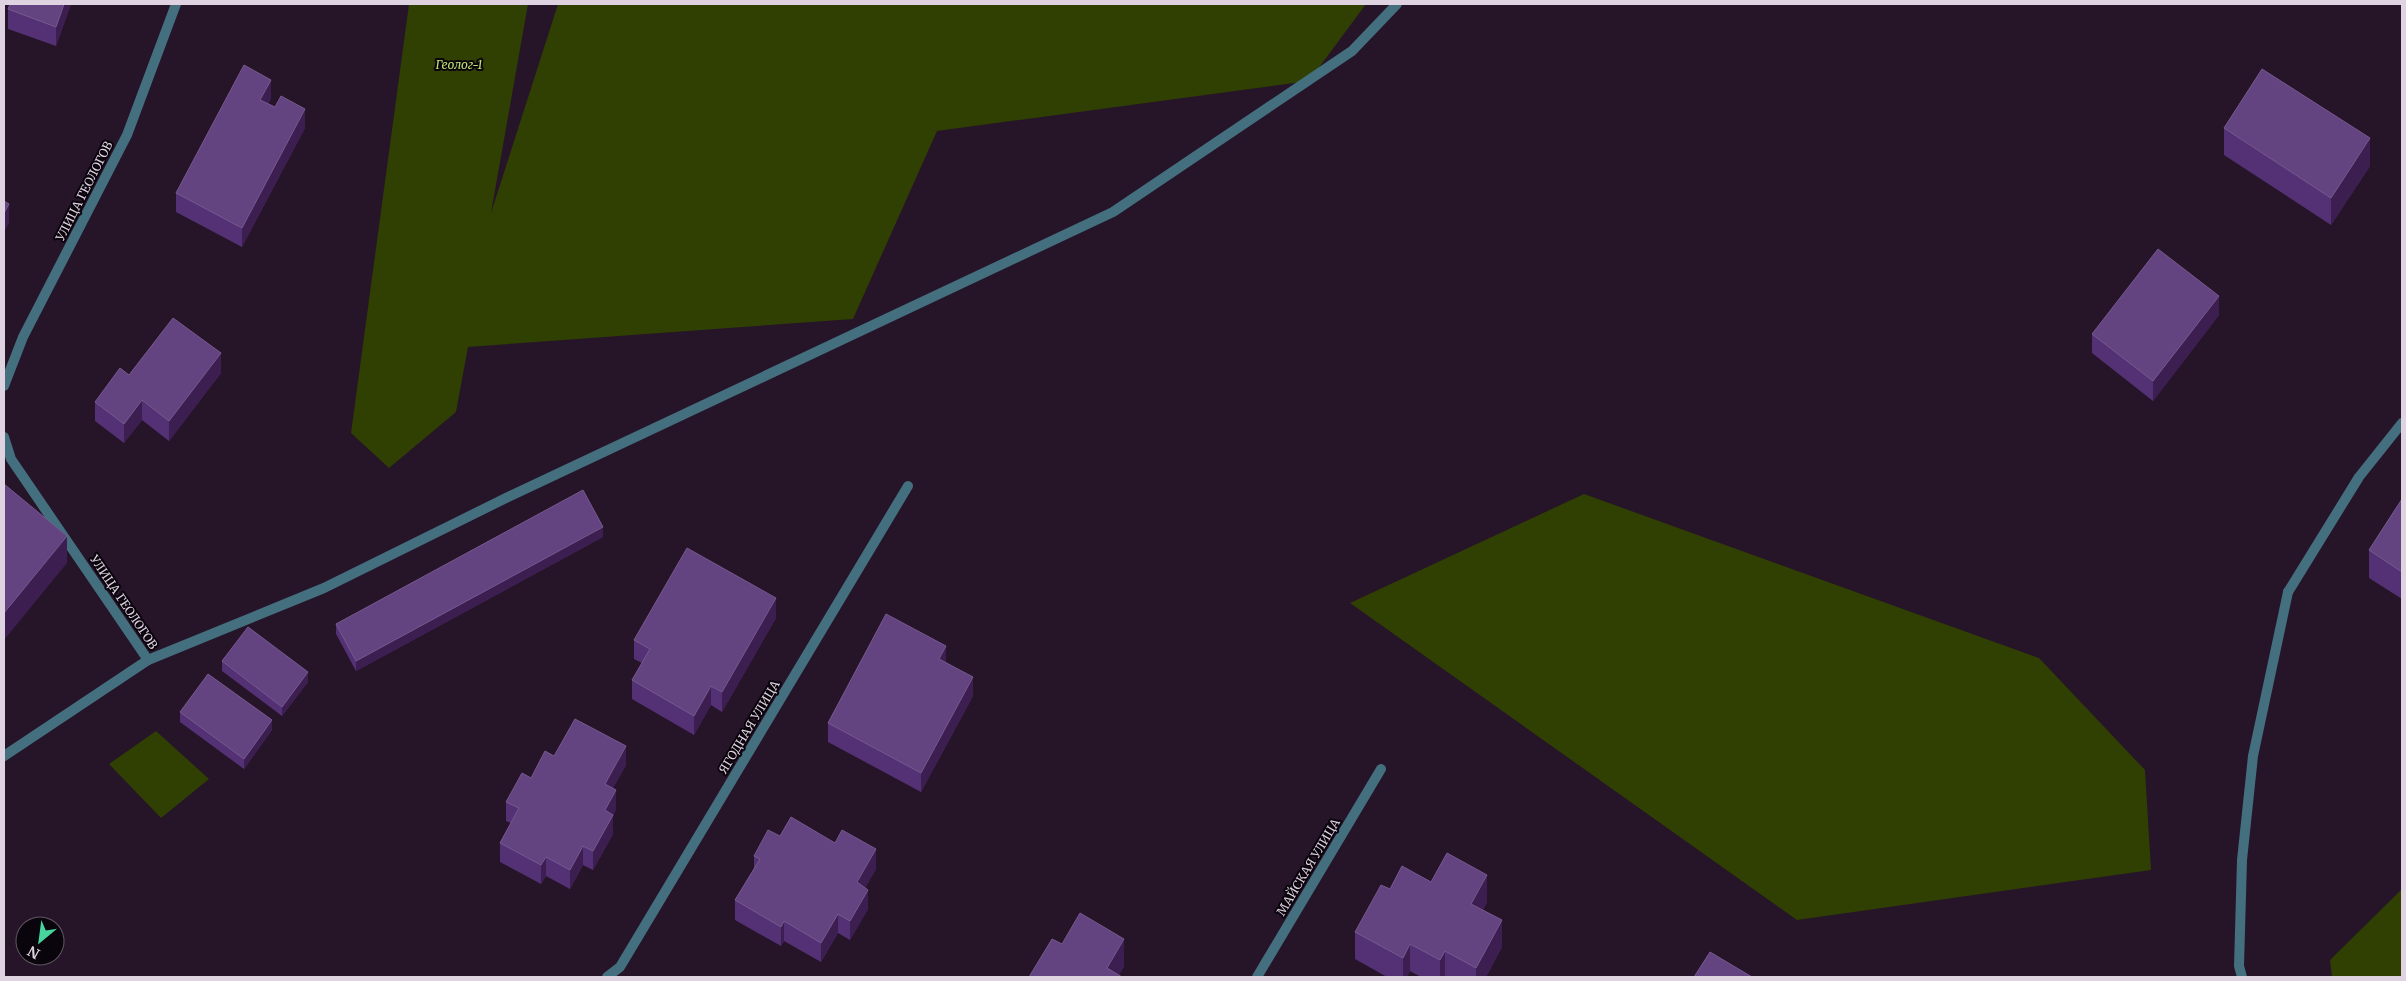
<svg xmlns="http://www.w3.org/2000/svg" width="2406" height="981" font-family="Merriweather,serif">
	<style>
		.green { fill: #303f02 }
		.lines { fill: none; stroke-linecap: round; stroke-linejoin: round }
		.lane { stroke: #436f7f; stroke-width: 10 }
		.street { stroke: #436f7f; stroke-width: 10 }
		.wall { fill: #543174 }
		.shaded-wall { fill: #3c1e51 }
		.building { fill: #634380; stroke: #77598f }
		.labels { text-anchor: middle; dominant-baseline: central; stroke-width: 4; stroke-linejoin: round; paint-order: stroke }
		.park-label { font-size: 12px; font-style: italic; fill: #bfe26c; stroke: #0a040c }
		.street-label { font-size: 12px; fill: #dfd3e1; stroke: #0a040c }
	</style>
	<rect width="100%" height="100%" fill="#261429"/>
	<!-- green -->
	<path class="green" d="M409 4H528L491 213 558 4H1366L1309 81 937 131 853 319 468 347 456 412 389 468 351 433Z
		M1584 494 2039 658 2145 770 2151 870 1797 920 1350 603Z
		M156 731 209 779 161 818 109 764Z
		M2402 889V977H2332L2330 960Z"/>
	<g class="lines">
		<!-- lane -->
		<path class="lane" d="M2288 592 2359 477 2402 423
			M148 660 324 588 506 498 1113 212 1352 51 1397 4"/>
		<!-- street -->
		<path class="street" d="M4 386 23 337 127 135 176 4
			M4 437 11 459 148 660 4 756
			M607 977 620 967 908 486
			M1257 977 1381 769
			M2242 977 2239 966 2242 860 2253 756 2288 592"/>
	</g>
	<!-- wall -->
	<path class="wall" d="M10 4H71L56 46 8 29V9Z
		M271 99 268 104 275 107 305 128 242 247 176 212V193Z
		M2224 128 2370 166 2331 225 2224 155Z
		M2219 315 2153 401 2092 353V334Z
		M221 373 169 441 142 420 124 443 95 421V402L129 375Z
		M2402 499V599L2369 578V550Z
		M603 537 356 671 336 634V624Z
		M776 618 722 712 711 705 694 735 632 699V680L642 663 634 659V640Z
		M222 661 308 682 282 716 222 671Z
		M946 663 973 696 921 792 828 742V723Z
		M180 712 272 730 244 769 180 722Z
		M554 756 626 765 613 788 616 809 613 816V834L593 870 583 865 570 889 546 876 541 884 500 862V843L511 823 506 821V802Z
		M780 836 876 869 865 888 868 909 850 940 838 933 821 962 784 941 781 946 735 920V900L754 869V856Z
		M1431 882 1487 902 1483 910 1502 947 1486 977H1421L1410 971 1407 977H1387L1355 959V932L1390 889Z"/>
	<!-- shaded-wall -->
	<path class="shaded-wall" d="M64 4H71L56 46V27Z
		M271 80V99L260 119V100Z
		M305 109V128L242 247V228Z
		M2370 138V166L2331 225V198Z
		M9 204V223L4 232V213Z
		M2219 296V315L2153 401V381Z
		M221 353V373L169 441V421Z
		M142 400V420L124 443V424Z
		M603 527V537L356 671V661Z
		M67 536V563L4 640V613Z
		M776 598V618L722 712V692Z
		M946 646V665L939 659Z
		M308 672V682L282 716V707Z
		M973 677V696L921 792V773Z
		M711 686V705L694 735V716Z
		M272 720V730L244 769V759Z
		M626 746V765L605 803V784Z
		M616 790V809L613 816V834L593 870V851L605 810Z
		M583 846V865L570 889V870Z
		M876 849V869L857 902V882Z
		M546 857V876L541 884V865Z
		M1487 875V902L1471 931V904Z
		M868 890V909L850 940V921Z
		M838 914V933L821 962V943Z
		M1502 920V947L1486 977H1476V968Z
		M784 921V941L781 946V927Z
		M1124 939V967L1118 977 1107 968Z
		M1410 944V971L1407 977H1403V958Z
		M1445 951V977H1440V960Z"/>
	<!-- building -->
	<path class="building" d="M10 4H64L56 27 8 9Z
		M244 65 271 80 260 100 275 107 281 96 305 109 242 228 176 193Z
		M2262 69 2370 138 2331 198 2224 128Z
		M4 201 9 204 4 213Z
		M2158 249 2219 296 2153 381 2092 334Z
		M173 318 221 353 169 421 142 400 124 424 95 402 120 368 129 375Z
		M4 484 67 536 4 613Z
		M583 490 603 527 356 661 336 624Z
		M2402 499V572L2369 550Z
		M687 548 776 598 722 692 711 686 694 716 632 680 650 649 634 640Z
		M886 614 946 646 939 659 973 677 921 773 828 723Z
		M248 627 308 672 282 707 222 661Z
		M208 674 272 720 244 759 180 712Z
		M575 719 626 746 605 784 616 790 605 810 613 815 593 851 583 846 570 870 546 857 541 865 500 843 519 808 506 802 522 773 531 778 545 751 554 756Z
		M791 817 835 843 842 830 876 849 857 882 868 890 850 921 838 914 821 943 784 921 781 927 735 900 760 859 754 856 768 830 780 836Z
		M1447 853 1487 875 1471 904 1502 920 1476 968 1445 951 1440 960 1410 944 1403 958 1355 932 1381 885 1390 889 1402 866 1431 882Z
		M1080 913 1124 939 1107 968 1122 977H1029L1052 939 1062 944Z
		M1710 952 1752 977H1694Z"/>
	<g class="labels">
		<!-- park labels -->
		<g class="park-label">
			<text x="459" y="64">Геолог-1</text>
		</g>
		<!-- street labels -->
		<g class="street-label">
			<text transform="translate(84 191) rotate(-63)">УЛИЦА ГЕОЛОГОВ</text>
			<text transform="translate(124 602) rotate(56)">УЛИЦА ГЕОЛОГОВ</text>
			<text transform="translate(749 727) rotate(-59)">ЯГОДНАЯ УЛИЦА</text>
			<text transform="translate(1308 867) rotate(-59)">МАЙСКАЯ УЛИЦА</text>
		</g>
	</g>
	<!-- border -->
	<rect width="2406" height="981" fill="none" stroke="#dfd3e1" stroke-width="10"/>
	<!-- north arrow -->
	<g transform="translate(40 941) rotate(209)"><circle r="24" fill="#0a040c" stroke="#5f5761"/>
	<path d="M0-4L9 19L0 12L-9 19Z" fill="#48d49d"/>
	<text y="-8" font-size="14" font-weight="bold" text-anchor="middle" fill="#dfd3e1">N</text>
	</g>
</svg>
